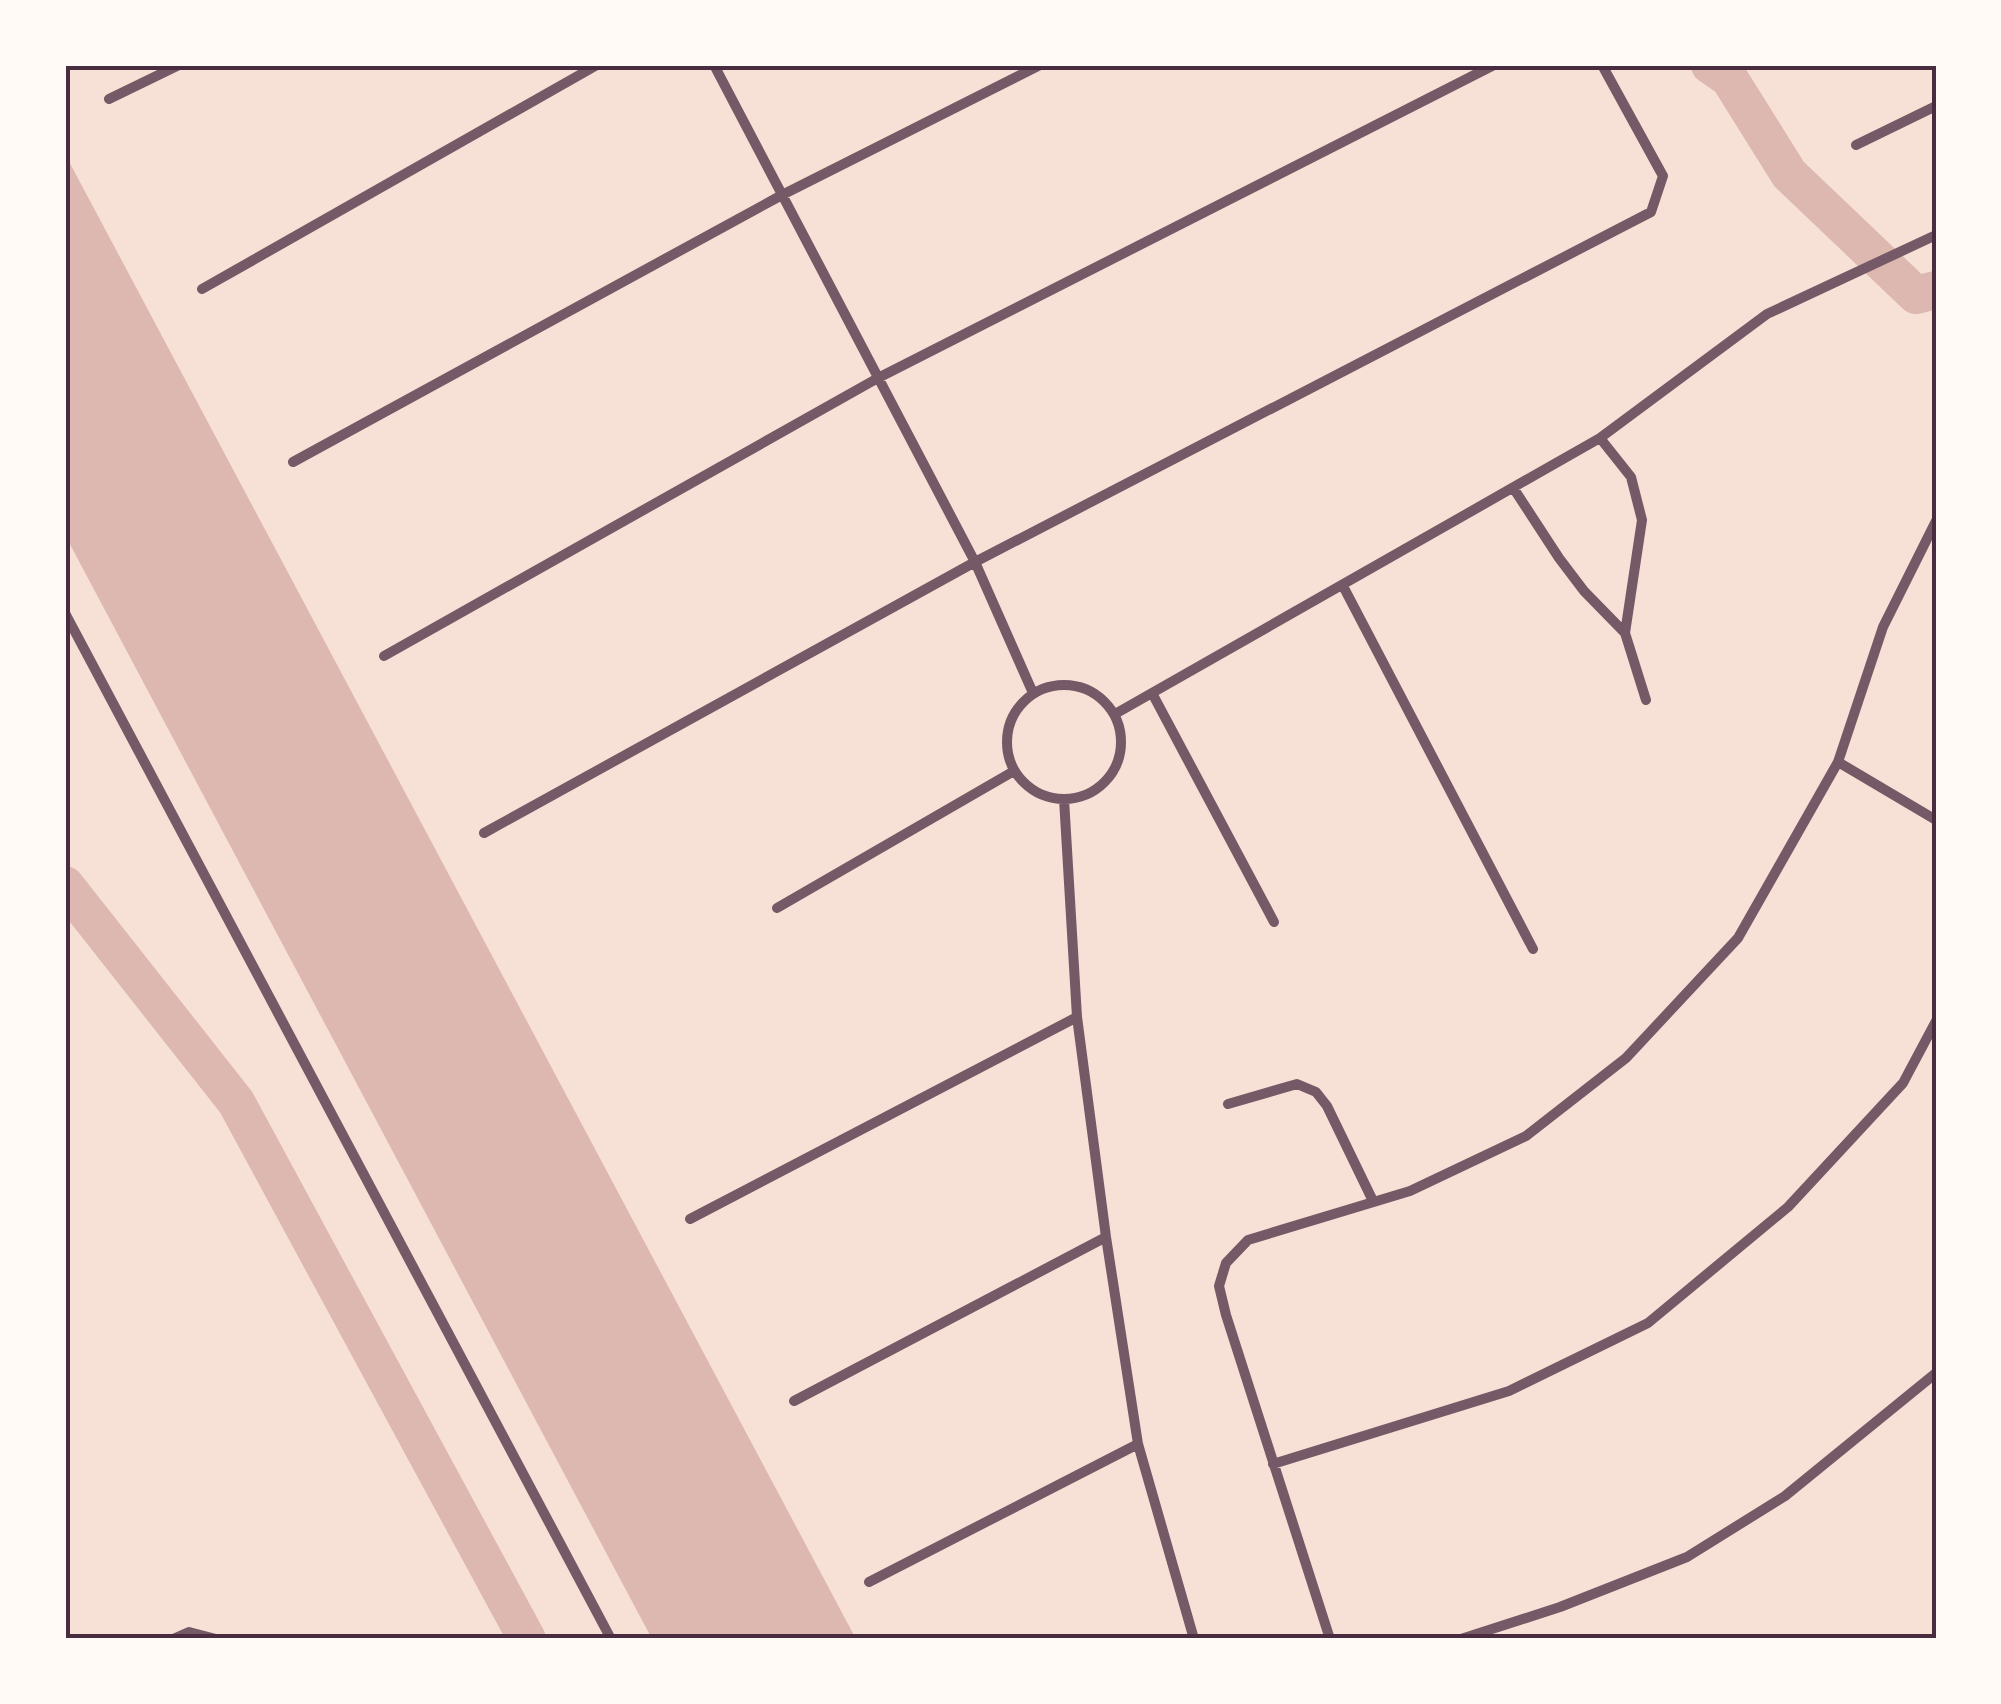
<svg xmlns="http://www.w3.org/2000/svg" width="2001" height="1704" font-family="Barlow,sans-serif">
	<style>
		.water { fill: #dcb8b0 }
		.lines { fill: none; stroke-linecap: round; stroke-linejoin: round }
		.canal { stroke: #dcb8b0; stroke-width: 38 }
		.minor { stroke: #755966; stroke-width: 10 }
		.neatline { fill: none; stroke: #4a2c40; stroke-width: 4 }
	</style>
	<rect width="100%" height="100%" fill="#f7e1d7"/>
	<!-- water -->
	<path class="water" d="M65 154 856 1639H652L65 535Z"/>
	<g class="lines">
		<!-- canal -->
		<path class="canal" d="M1710 65 1729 78 1789 174 1916 295 1936 290
			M65 885 236 1102 527 1639"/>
		<!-- minor -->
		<path class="minor" d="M714 65 975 562 1033 693
			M109 99 179 65
			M1856 145 1936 106
			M202 289 597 65
			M1600 438 1631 477 1642 520 1625 633
			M293 462 782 195 1040 65
			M1514 489 1559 558 1584 591 1625 633 1646 700
			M1343 586 1533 949
			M65 613 611 1639
			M384 656 878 378 1494 65
			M1007 742a57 57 0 1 1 114 0a57 57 0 1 1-114 0Z
			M1152 693 1274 922
			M1115 714 1600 438 1767 314 1936 235
			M1838 762 1936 820
			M1064 799 1077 1017 1106 1237 1138 1444 1194 1639
			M484 833 975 562 1651 212 1663 176 1602 65
			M777 908 1014 771
			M1228 1104 1297 1084 1316 1092 1327 1106 1373 1201
			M690 1219 1077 1017
			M794 1401 1106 1237
			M1273 1464 1509 1391 1648 1323 1788 1207 1903 1083 1936 1021
			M869 1582 1138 1444
			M173 1639 189 1632 216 1639
			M1330 1639 1226 1315 1219 1286 1226 1263 1248 1240 1410 1191 1526 1136 1626 1058 1738 938 1838 762 1883 627 1936 521
			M1461 1639 1560 1607 1687 1557 1785 1496 1936 1373"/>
	</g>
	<!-- border -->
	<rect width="2001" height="1704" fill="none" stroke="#fffaf5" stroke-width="135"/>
	<rect x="68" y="68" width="1866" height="1568" class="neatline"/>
</svg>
